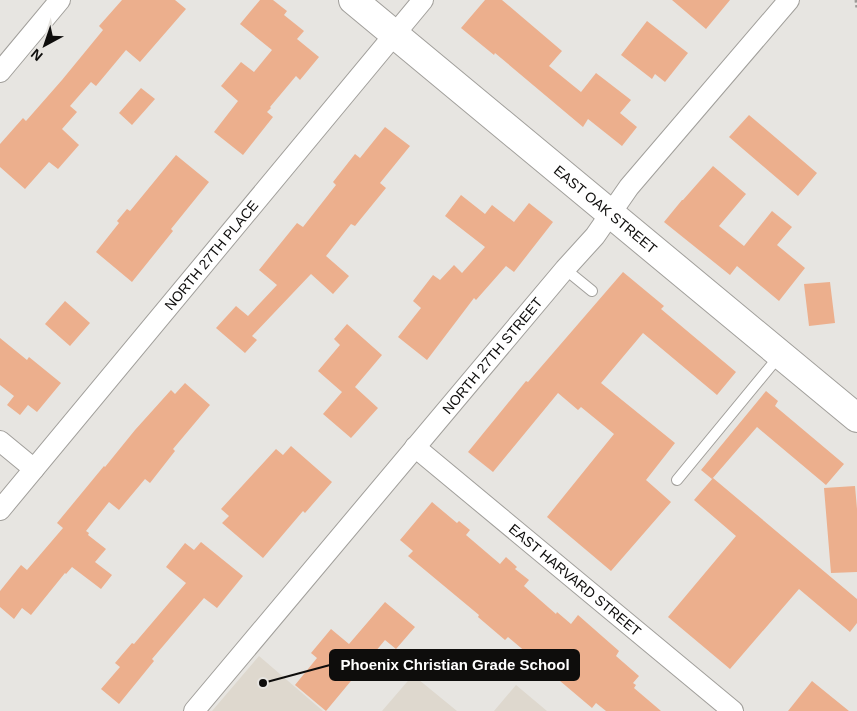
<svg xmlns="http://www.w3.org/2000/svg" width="857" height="711" font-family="Helvetica,sans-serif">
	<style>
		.built { fill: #ded8ce }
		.building { fill: #ecaf8d }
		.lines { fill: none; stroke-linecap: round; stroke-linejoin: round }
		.lane-casing { stroke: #a19f9b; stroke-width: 12 }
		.street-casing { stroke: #a19f9b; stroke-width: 22 }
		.secondary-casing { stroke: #a19f9b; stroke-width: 30 }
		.path { stroke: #9c9a97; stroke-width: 3; stroke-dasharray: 2.5 2.5; stroke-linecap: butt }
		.lane { stroke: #fff; stroke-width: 10 }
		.street { stroke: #fff; stroke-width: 20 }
		.secondary { stroke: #fff; stroke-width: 28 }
		.labels { text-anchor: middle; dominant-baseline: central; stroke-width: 4.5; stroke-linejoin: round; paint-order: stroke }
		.street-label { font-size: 14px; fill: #0e0d0c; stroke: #e7e5e1 }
		.leader { fill: none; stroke: #0e0d0c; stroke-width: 2 }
		.callout-dot { fill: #0e0d0c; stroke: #e7e5e1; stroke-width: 2 }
		.callout { fill: #0e0d0c; stroke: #0e0d0c; stroke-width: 2 }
		.callout-label { font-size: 15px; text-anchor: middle; font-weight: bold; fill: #fff }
	</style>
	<rect width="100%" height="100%" fill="#e7e5e1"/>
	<!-- built -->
	<path class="built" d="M259 656 323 711H212Z
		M413 675 457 711H382Z
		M516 685 547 711H494Z"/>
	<!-- building -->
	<path class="building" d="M122 0H175L186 9 140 62 126 50 96 86 91 82 70 106 77 112 62 129 79 145 58 169 49 162 25 189 0 167V144L23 118 26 121 62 80 103 30 99 26Z
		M260 0H273L287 11 284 15 304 31 297 39 319 57 300 80 296 76 270 107 271 108 267 112 273 117 243 155 214 132 238 101 221 86 241 62 254 72 272 50 240 24Z
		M485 0H502L562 51 549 66 581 92 596 73 631 100 620 113 637 127 622 146 588 119 583 127 495 53 494 55 461 28Z
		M672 0H730L706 29Z
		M647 21 688 53 665 82 655 74 652 79 621 55Z
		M141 88 155 99 132 125 119 113Z
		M749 115 817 173 798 196 729 137Z
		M385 127 410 146 380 183 386 188 355 226 351 224 326 256 349 276 333 294 311 274 252 336 257 340 245 353 216 328 236 306 248 316 277 285 259 270 297 223 303 227 336 185 333 182 355 154 360 158Z
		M176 155 209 182 171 229 173 231 132 282 96 252 119 223 117 221 127 209 130 211Z
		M713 166 746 194 719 226 744 246 772 211 792 227 777 245 805 268 779 301 737 266 730 275 664 222 682 200H683Z
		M461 195 485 214 492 205 514 222 529 203 553 222 514 272 506 266 476 300 474 298 427 360 398 337 421 308 413 301 433 275 440 280 454 265 462 273 485 247 445 216Z
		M623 272 664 306 661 309 736 372 717 395 643 333 601 383 675 443 646 480 671 502 611 571 547 517 614 434 581 407 578 410 558 393 493 472 468 452 526 381 528 382Z
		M830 282 835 323 809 326 804 284Z
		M65 301 90 323 70 346 45 324Z
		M347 324 382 355 355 387 378 408 351 438 323 414 342 392 318 371 340 345 334 339Z
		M0 338 27 360 29 357 61 383 37 412 28 405 20 415 7 405 14 396 0 385Z
		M185 383 210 405 173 449 175 451 150 483 145 479 119 510 109 502 86 531 89 533 88 535 106 549 95 562 112 575 101 589 72 567 66 574 65 573 31 615 22 608 14 619 0 607V591L21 565 27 570 63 528 57 523 104 466 105 467 135 430 171 390 175 394Z
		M766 391 778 401 775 406 844 464 826 485 757 427 712 479 701 470Z
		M291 446 332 482 305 513 303 511 263 558 222 523 229 516 221 509 276 449 283 455Z
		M713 478 857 599V623L850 632 799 589 730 669 668 617 736 536 694 500Z
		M855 486 857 509V572L831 573 824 488Z
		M432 502 457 523 459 521 470 530 466 535 500 564 506 557 517 567 515 569 529 580 524 586 556 614 557 612 571 624 578 615 619 651 616 656 639 676 633 683 636 685 634 688 661 711H606L596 703 592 708 508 637 505 640 478 617 479 615 408 556 413 551 400 540Z
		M201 542 243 576 217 608 204 598 152 659 154 661 119 704 101 689 120 667 115 663 132 643 134 644 186 583 166 567 185 543 194 550Z
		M385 602 415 627 396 649 385 640 326 711 295 685 317 658 311 653 331 629 349 644Z
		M812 681 849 711H788Z"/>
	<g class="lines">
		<defs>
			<path id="lane" d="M565 269 592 291
				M677 480 780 355"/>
			<g id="street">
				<path d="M0 72 60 0"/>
				<path d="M0 441 34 469"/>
				<path id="s1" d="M415 447 733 711"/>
				<path id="s2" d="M0 510 423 0"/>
				<path id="s3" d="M194 711 565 269 595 236 629 187 789 0"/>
			</g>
			<g id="secondary">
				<path id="s4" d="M353 0 857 418"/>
			</g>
		</defs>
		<!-- lane casing -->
		<use href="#lane" class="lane-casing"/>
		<!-- street casing -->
		<use href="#street" class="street-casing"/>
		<!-- secondary casing -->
		<use href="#secondary" class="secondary-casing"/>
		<!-- path -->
		<path class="path" d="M856 0 857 9"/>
		<!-- lane -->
		<use href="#lane" class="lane"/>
		<!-- street -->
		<use href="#street" class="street"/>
		<!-- secondary -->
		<use href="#secondary" class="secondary"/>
	</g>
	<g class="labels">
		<!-- street labels -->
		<g class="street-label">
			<text stroke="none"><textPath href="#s4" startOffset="328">EAST OAK STREET</textPath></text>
			<text stroke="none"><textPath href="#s2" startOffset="331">NORTH 27TH PLACE</textPath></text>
			<text stroke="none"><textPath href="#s3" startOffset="464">NORTH 27TH STREET</textPath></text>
			<text stroke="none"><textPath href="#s1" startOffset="208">EAST HARVARD STREET</textPath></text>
		</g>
	</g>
	<!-- callouts -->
	<path class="leader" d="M263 683L330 665"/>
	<circle class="callout-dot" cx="263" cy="683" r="5"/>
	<rect class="callout" x="330" y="650" width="249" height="30" rx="5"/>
	<g class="callout-label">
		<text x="455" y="670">Phoenix Christian Grade School</text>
	</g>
	<!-- north arrow -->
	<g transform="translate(45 45) rotate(220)" stroke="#e7e5e1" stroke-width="4" paint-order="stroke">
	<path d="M0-4L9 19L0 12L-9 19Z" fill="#0e0d0c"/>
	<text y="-8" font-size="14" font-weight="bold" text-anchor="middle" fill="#0e0d0c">N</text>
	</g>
</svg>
